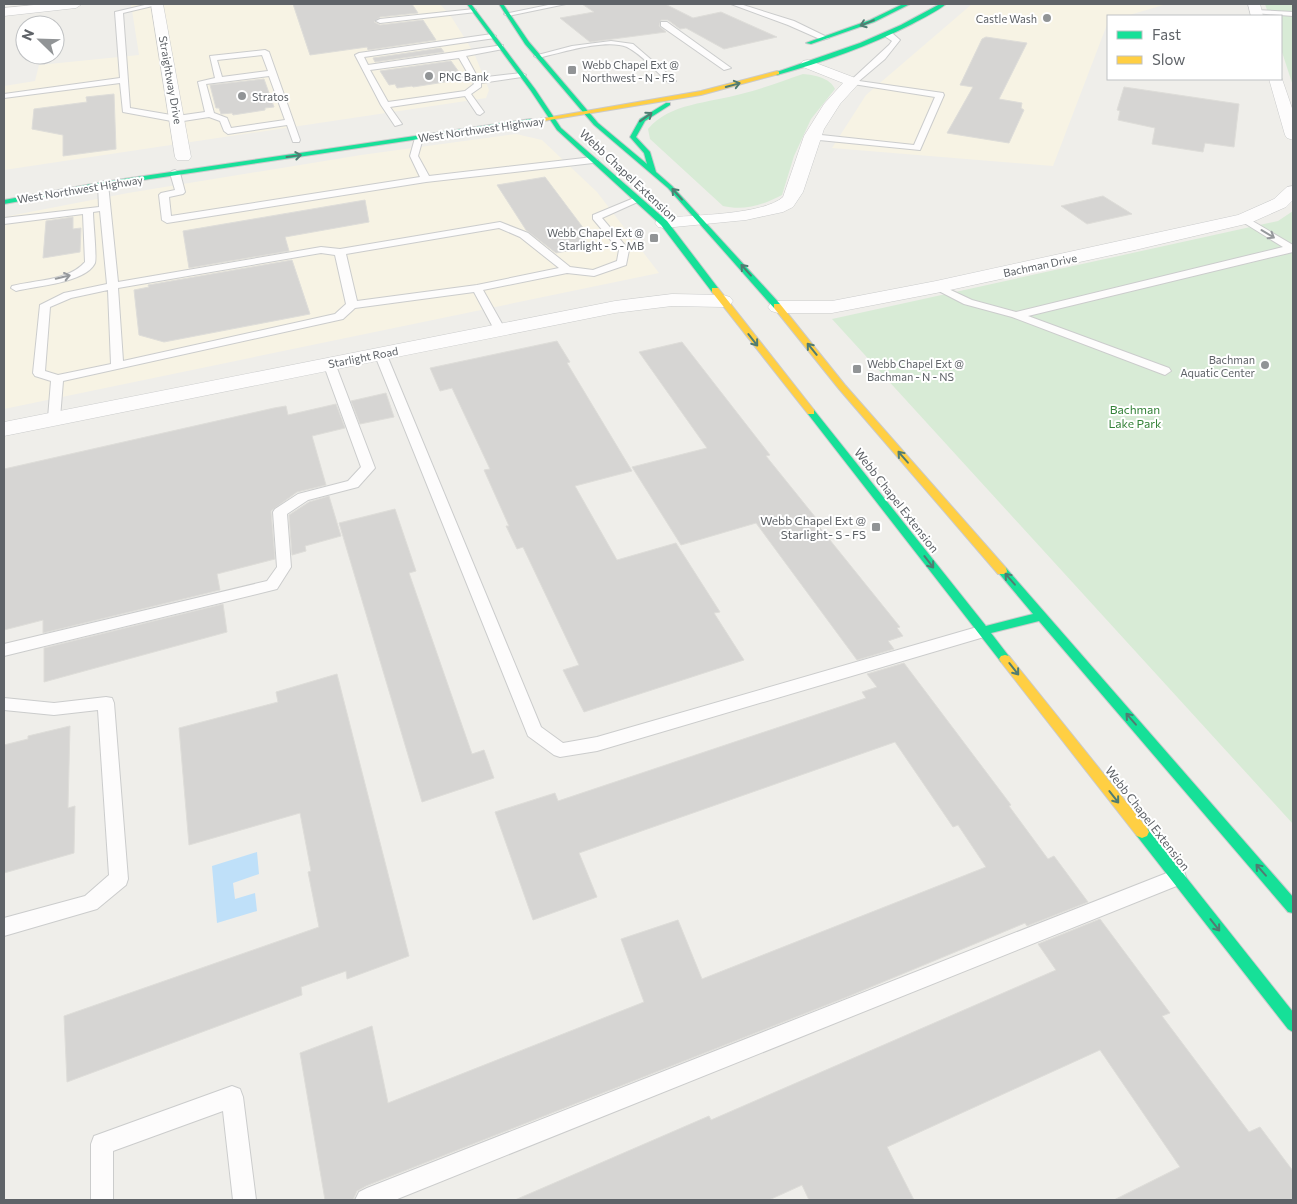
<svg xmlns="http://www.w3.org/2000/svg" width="1297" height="1204" font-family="Commissioner,sans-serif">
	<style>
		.commercial { fill: #f7f3e4 }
		.green { fill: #d8ebd6 }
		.water { fill: #bfe0f9 }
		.building { fill: #d6d5d3; stroke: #deddd9 }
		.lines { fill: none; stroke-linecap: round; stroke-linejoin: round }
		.lane-casing { stroke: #cbcccc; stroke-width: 2 }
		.street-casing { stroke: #cbcccc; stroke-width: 1 }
		.fast-casing { stroke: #cacacb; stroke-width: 2 }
		.slow-casing { stroke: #cacacb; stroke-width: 2 }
		.lane { fill: #fdfcfc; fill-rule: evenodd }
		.street { fill: #fdfcfc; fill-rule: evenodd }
		.fast { fill: #16e098; fill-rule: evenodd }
		.slow { fill: #ffcf43; fill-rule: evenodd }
		.oneway { stroke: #507c72 }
		.oneway2 { stroke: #96999c }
		.poi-dot { fill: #919496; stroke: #fff; stroke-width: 2 }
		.labels { text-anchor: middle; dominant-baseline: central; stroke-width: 4; stroke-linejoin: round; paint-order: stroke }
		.far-poi-label { font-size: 11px; fill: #5f6368; stroke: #fff; text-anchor: start }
		.far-street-label { font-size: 11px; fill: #5f6368; stroke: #fff }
		.street-label { font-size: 12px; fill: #5f6368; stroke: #fff }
		.park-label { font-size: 12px; fill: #348238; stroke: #fff }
		.poi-label { font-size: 12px; fill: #5f6368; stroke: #fff; text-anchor: end }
	</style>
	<rect width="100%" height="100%" fill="#efeeea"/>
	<!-- commercial -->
	<path class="commercial" d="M131 4H440L452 18 474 53 489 90 486 98 4 170V86L35 81 39 65 139 55Z
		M972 4H1167L1126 16H1108V22L1053 166 832 148 866 95Z
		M516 134 542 140 597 192 659 273 4 409V217L128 193 361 155Z"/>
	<!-- green -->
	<path class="green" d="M1265 4H1293V86L1281 49V16H1269Z
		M803 74C815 75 830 78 835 89L811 119 794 156 782 195C763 205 744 211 723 206L650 139 648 129C669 103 710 103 741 94 762 89 782 81 803 74Z
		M1293 211V824L832 319 1278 221Z"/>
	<!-- water -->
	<path class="water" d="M257 852 259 874 233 883 235 899 255 893 257 911 217 923 212 866Z"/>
	<!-- building -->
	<path class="building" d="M293 4H412L418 13 380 17 374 22 380 25 423 20 436 40 368 50 367 47 310 55Z
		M582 4H665L693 18 721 12 777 37 724 49 686 28 680 29 668 20H661L659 26 666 32 590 42 560 18 594 12Z
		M986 37 1027 43 999 99 1022 103 1021 108 1024 110 1009 143 947 133 973 87 960 85 982 39Z
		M441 48 444 52 375 62 373 58Z
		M451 61 464 79 413 87 412 86 397 88 395 84 389 85 380 71Z
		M264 79 274 107 265 108V110L233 115 232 113 221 114 219 108H216L210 85Z
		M1124 87 1239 104 1234 147 1205 143 1203 152 1152 144 1155 128 1118 120 1120 111 1117 110Z
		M114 94 116 149 63 156V135L32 129 34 109 87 102 86 97Z
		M545 177 587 233 581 234 590 247 556 253 526 230 497 185Z
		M1103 196 1132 214 1087 224 1061 206Z
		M365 200 369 222 285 237 289 251 189 268 183 231Z
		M73 217V229L81 228 80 252 43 258 46 221Z
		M292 260 310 314 164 342 139 335 134 290 149 287 148 285Z
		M557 341 570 362 567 363 632 471 575 486 617 560 676 543 720 612 714 613 744 660 584 712 563 670 579 665 523 547 517 549 506 526H509L484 470 490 469 452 388 440 391 430 368Z
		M682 342 770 455 766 456 816 518 813 519 900 627 897 628 903 636 888 641 894 649 857 660 756 523 681 545 632 467 707 448 639 352Z
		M386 393 394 417 360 424 351 401Z
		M336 404 345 428 312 436 326 485 297 492 271 511 275 559 217 574 220 590 43 633V620L4 630V469L274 408 286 406 288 415Z
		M329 496 341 536 305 546 306 551 292 555 289 515 309 502Z
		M395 509 416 571 409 573 472 754 484 750 494 778 422 802 339 523Z
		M223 604 227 632 44 682V648Z
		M904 663 1011 805 1009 806 1048 859 1054 856 1088 902 1027 926 1025 923 847 997 366 1186 357 1191 353 1200H325L300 1053 372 1026 388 1103 644 1002 621 939 678 920 702 979 986 867 958 825 953 827 895 742 579 853 597 897 533 920 495 812 555 793 558 801 866 698 862 692 877 687 867 674Z
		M337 674 409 956 347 979 346 971 301 987 302 995 67 1082 64 1016 319 927 308 872 311 871 300 813 189 845 179 728 278 702 276 692Z
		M70 726 68 808 75 806 74 853 4 873V745L28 739V736Z
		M1100 919 1170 1013 1162 1016 1249 1132 1260 1127 1293 1171V1200H1114L1180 1167 1100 1050 887 1147 914 1200H809L802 1185 769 1200H515L709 1116 711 1120 1056 970 1038 944Z"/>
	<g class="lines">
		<defs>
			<path id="lane" d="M149 4H161L123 13 130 108 177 116 205 112 198 82 215 78 210 56 265 50 269 52 300 140 299 142H293L287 125 228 134 224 131 220 121 209 117 177 122 123 112 120 83 4 98V94L120 78 115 12ZM262 55 268 71 222 77 217 60ZM269 76 285 120 231 128 227 118 214 113 206 84Z
				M553 4H566L508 16 504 14Z
				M731 4H740L794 21 829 38 822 40 788 25Z
				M474 9 476 10V12L380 23 376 21 380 19Z
				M1256 10 1293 12V16L1254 13 1252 12Z
				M661 22H667L731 68 724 70 661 26Z
				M886 33H892L900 40 885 59 859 81 943 93 944 95 920 150 809 139 808 137 812 134 914 145 935 97 853 84 849 82 889 45 892 41 886 37Z
				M492 34 496 36 495 38 364 57 368 65 503 45V49L466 56 478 78 522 73 526 75 522 77 481 83V87L471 94 484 112 480 115 477 114 465 96 390 107 402 124 395 126 381 105 355 55 359 53ZM459 58 474 84 465 91 388 102 370 70Z
				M611 41 633 44 676 81 669 83C656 72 643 55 627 47 606 38 560 53 538 58L534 56 572 46Z
				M419 135 423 138 418 156 429 176 593 157 598 160 593 163 426 182 167 223 162 220 159 195 161 193 175 190 170 173 172 171 175 170 180 173 185 192 183 194 169 197 171 216 420 177 410 156 415 138Z
				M103 181 108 184 118 282 321 247 340 249 500 222 528 233 570 267 593 270 617 261 619 250 593 219V215L634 198 637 197 642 200 602 218 629 250 626 265 594 276 567 273 483 290 505 329 503 331H495L474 292 355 308 343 319 63 381 60 418 54 422 48 418 51 381 35 376 33 373 40 305 64 293 107 284 100 211 93 212C93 222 97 256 95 263 86 283 35 286 16 291L11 288 12 286C34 280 69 281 85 262L83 214 4 224V218L99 207 98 184ZM499 228 520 237 559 268 477 285 357 301 346 254ZM321 253 335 255 346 304 335 314 123 361 118 288ZM108 290 111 364 58 375 45 371 50 307 71 298Z
				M1244 216 1293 245V252L1028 316 1169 368 1171 371 1165 375 1012 317 964 304 931 287 936 284 940 285 972 300 1016 312 1283 247 1241 221 1239 219Z
				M380 350 386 353 541 727 563 743 597 737 984 625 989 627 992 631 989 635 984 637 597 751 560 757 554 755 528 736 526 731 374 353Z
				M329 359 335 363 375 468 358 487 308 500 287 514 291 567 277 589 4 656V644L267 581 277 567 273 512 275 509 298 494 348 481 361 467 323 363Z
				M106 697 112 698 114 703 128 879 126 885 97 909 4 936V918L85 896 109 875 98 710 54 715 4 710V698L54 703Z
				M1177 869 1184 871 1186 877 1184 883 395 1200H355L359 1192 367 1188Z
				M232 1086 240 1089 243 1097 256 1200H233L223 1111 113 1151V1200H91V1144L94 1136Z"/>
			<path id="street" d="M44 4H82L76 8 4 16V8Z
				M151 4H163L191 157 189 160H177L175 157Z
				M1248 4H1260L1263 16H1251Z
				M808 60 858 79 860 82 840 104 824 129 803 192 793 207 783 212 746 220 664 228 658 227 655 223 658 219 664 218C692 215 763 215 783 197L804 136 824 104 843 83 803 67 801 64 803 61Z
				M1281 76 1293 111V140L1287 138 1285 135 1269 79H1281Z
				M1293 186V200L1286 207 1250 223 1135 250 936 293 832 313H778L771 311 768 307 771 303 778 301H832L936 281 1238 215 1274 199 1287 187Z
				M672 294 723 295 730 297 733 301 730 305 723 307 672 306 615 313 4 436V422L615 301Z"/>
			<path id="fast" d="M467 4H471L535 89 561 128 667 221 718 288V292H712L661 225 557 130 531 91Z
				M499 4H503L529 42 598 123 647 164 644 153 630 137 640 119 666 103H670V105L645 121 636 137 650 152 656 172 672 186 780 304V308H774L668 188 594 125 525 44Z
				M903 4H910L874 22 811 44 806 43 870 20Z
				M940 4H946C936 12 923 18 912 24 869 46 823 62 777 75L774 73 860 43 901 25Z
				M531 119 534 121 533 122 103 186 4 204V200L103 182Z
				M811 409 814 410 986 626 1033 614 997 571 1002 567 1006 568 1293 897V913L1288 912 1039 621 991 633 1011 659 1009 662H1001L808 414V410Z
				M1142 826 1147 828 1293 1012V1032L1288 1029 1137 836 1135 832 1137 828Z"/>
			<path id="slow" d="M777 71 779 72V74L701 95 531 123 528 121 701 91Z
				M712 288H718L814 410V414H808L712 292Z
				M774 304H780L845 385 1006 568 1007 571 1006 574H998L839 389 774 308Z
				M1005 655 1009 656 1147 828 1149 832 1147 836 1142 838 1137 836 1001 662 999 659 1001 656Z"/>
		</defs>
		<!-- lane casing -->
		<use href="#lane" class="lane-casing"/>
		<!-- street casing -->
		<use href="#street" class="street-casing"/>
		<!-- fast casing -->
		<use href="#fast" class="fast-casing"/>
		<!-- slow casing -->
		<use href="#slow" class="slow-casing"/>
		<!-- lane -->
		<use href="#lane" class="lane"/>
		<!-- street -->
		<use href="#street" class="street"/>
		<!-- fast -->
		<use href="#fast" class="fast"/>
		<!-- slow -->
		<use href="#slow" class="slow"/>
	</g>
	<!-- one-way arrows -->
	<defs><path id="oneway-shaft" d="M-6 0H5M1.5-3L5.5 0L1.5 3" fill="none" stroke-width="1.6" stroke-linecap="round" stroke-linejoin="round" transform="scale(1.25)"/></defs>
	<g class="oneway">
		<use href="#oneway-shaft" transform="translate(867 23) rotate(158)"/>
		<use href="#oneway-shaft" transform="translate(733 85) rotate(-15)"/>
		<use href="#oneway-shaft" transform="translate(646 117) rotate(-36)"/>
		<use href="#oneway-shaft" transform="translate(294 156) rotate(-8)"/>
		<use href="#oneway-shaft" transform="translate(677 194) rotate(-132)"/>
		<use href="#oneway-shaft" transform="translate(746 270) rotate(-132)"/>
		<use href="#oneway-shaft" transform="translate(753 340) rotate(52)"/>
		<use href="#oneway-shaft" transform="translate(812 349) rotate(-129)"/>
		<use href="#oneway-shaft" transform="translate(903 457) rotate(-131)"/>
		<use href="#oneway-shaft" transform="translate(929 562) rotate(52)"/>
		<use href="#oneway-shaft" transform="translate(1010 579) rotate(-131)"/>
		<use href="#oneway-shaft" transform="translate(1014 669) rotate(52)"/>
		<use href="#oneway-shaft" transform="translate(1131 719) rotate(-131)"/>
		<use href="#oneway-shaft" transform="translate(1114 797) rotate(52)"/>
		<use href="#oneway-shaft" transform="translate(1261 870) rotate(-131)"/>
		<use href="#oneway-shaft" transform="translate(1215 925) rotate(52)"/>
	</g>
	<g class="oneway2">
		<use href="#oneway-shaft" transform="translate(1268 234) rotate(31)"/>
		<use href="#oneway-shaft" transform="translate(63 277) rotate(-13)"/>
	</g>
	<!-- markers -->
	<g class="poi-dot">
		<circle cx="1047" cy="18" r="5"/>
		<rect x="567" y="65" width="10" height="10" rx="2.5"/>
		<circle cx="429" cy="76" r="5"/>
		<circle cx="242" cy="96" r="5"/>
		<rect x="649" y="233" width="10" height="10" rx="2.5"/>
		<circle cx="1265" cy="365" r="5"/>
		<rect x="852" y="364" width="10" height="10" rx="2.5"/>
		<rect x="871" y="522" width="10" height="10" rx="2.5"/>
	</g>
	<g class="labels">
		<!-- far-poi labels -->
		<g class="far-poi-label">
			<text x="1037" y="18" text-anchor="end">Castle Wash</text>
			<text x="582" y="64">Webb Chapel Ext @<tspan x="582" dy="13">Northwest - N - FS</tspan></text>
			<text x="439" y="76">PNC Bank</text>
			<text x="252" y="96">Stratos</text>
			<text x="644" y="232" text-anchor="end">Webb Chapel Ext @<tspan x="644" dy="13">Starlight - S - MB</tspan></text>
			<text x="1255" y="359" text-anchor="end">Bachman<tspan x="1255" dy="13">Aquatic Center</tspan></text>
			<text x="867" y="363">Webb Chapel Ext @<tspan x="867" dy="13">Bachman - N - NS</tspan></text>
		</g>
		<!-- far-street labels -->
		<g class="far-street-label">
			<text transform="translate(171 80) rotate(80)">Straightway Drive</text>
			<text transform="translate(481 129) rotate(-8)">West Northwest Highway</text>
			<text transform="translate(80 189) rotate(-9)">West Northwest Highway</text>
			<text transform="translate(1040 265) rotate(-12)">Bachman Drive</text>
			<text transform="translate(363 357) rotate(-11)">Starlight Road</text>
		</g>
		<!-- street labels -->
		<g class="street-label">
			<text transform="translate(629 175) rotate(43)">Webb Chapel Extension</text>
			<text transform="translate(897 500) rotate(52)">Webb Chapel Extension</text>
			<text transform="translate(1148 818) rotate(52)">Webb Chapel Extension</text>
		</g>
		<!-- park labels -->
		<g class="park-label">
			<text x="1135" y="409">Bachman<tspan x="1135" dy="14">Lake Park</tspan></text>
		</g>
		<!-- poi labels -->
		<g class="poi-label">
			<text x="866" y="520">Webb Chapel Ext @<tspan x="866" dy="14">Starlight- S - FS</tspan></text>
		</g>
	</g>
	<!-- border -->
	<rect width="1297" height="1204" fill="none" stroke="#5f6368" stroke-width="10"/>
	<!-- legend -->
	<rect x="1107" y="15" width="175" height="65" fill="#ffffff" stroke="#bfc1c3"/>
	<rect x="1117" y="31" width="25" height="8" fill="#16e098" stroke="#bfc1c3"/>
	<text x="1152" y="40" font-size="15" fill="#5f6368">Fast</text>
	<rect x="1117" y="56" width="25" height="8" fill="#ffcf43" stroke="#bfc1c3"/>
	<text x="1152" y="65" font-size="15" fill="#5f6368">Slow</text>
	<!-- north arrow -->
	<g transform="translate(40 40) rotate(293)"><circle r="24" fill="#ffffff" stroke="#bfc1c3"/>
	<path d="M0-4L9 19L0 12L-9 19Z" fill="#919496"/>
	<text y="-8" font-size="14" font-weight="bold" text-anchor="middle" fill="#5f6368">N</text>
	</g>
</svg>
